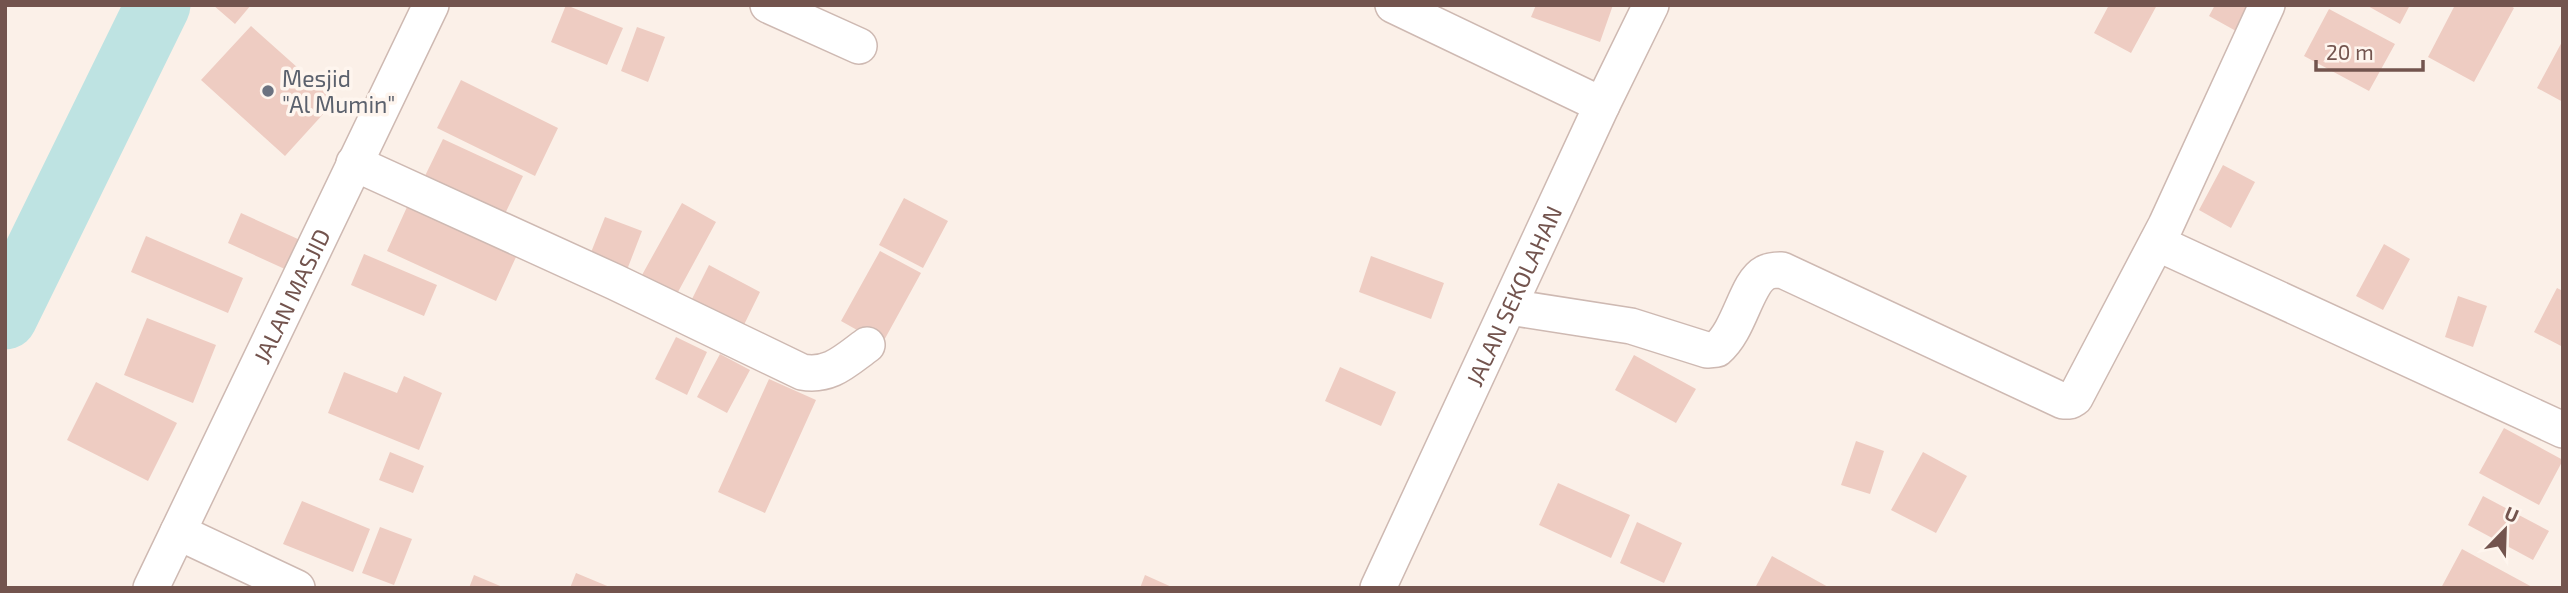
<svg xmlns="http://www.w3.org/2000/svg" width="2568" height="593" font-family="'Exo 2',sans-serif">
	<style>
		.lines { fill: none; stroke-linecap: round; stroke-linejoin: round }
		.river { stroke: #bee3e2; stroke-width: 65 }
		.building { fill: #eeccc2 }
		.minor-casing { stroke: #ceb9b2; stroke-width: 38 }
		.minor { stroke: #fff; stroke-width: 35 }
		.worship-dot { fill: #6b7280; stroke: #fef5ee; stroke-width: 2.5 }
		.labels { text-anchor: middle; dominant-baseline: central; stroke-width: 7; stroke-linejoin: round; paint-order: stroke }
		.worship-label { font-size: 23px; fill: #5b616d; stroke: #fef5ee; text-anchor: start }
		.street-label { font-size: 23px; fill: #73544e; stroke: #fef5ee }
	</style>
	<rect width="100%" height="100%" fill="#fbf0e8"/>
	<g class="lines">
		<!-- river -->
		<path class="river" d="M5 317 158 5"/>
	</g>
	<!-- building -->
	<path class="building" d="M213 5H251L235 24Z
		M566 5 623 28 607 65 551 42Z
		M1536 5H1613L1600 42 1531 17Z
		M2109 5H2157L2131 53 2094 33Z
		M2215 5H2262L2245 36 2209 16Z
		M2366 5H2410L2400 24Z
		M2455 5H2509L2514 8 2474 82 2428 57Z
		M2329 9 2395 44 2369 91 2304 56Z
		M251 26 335 101 285 156 201 80Z
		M637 27 665 37 648 82 621 71Z
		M2563 40V102L2537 88Z
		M461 80 558 128 535 176 437 128Z
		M443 139 523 176 503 218 423 180Z
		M2223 165 2255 182 2231 228 2199 210Z
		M904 198 948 221 923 268 879 245Z
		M682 203 716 222 672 303 637 284Z
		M407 207 516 257 496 301 387 251Z
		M241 213 300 240 287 270 228 243Z
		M605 217 642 231 625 275 588 260Z
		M146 236 243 278 228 313 131 272Z
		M2384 244 2410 259 2383 310 2356 296Z
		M880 251 921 273 882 344 841 321Z
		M364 254 437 285 424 316 351 285Z
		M1371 256 1444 283 1431 319 1359 292Z
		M709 265 760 292 739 335 687 309Z
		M2557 288 2563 291V347L2534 332Z
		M2458 296 2487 306 2473 347 2445 337Z
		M147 318 216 345 193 403 124 375Z
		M676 337 707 352 687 395 655 379Z
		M720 354 750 370 727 413 697 397Z
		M1634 355 1696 389 1676 423 1615 390Z
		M1340 367 1396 392 1381 426 1325 401Z
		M344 372 397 393 404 376 442 393 419 450 328 413Z
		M769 379 816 400 765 513 718 492Z
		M96 382 177 423 148 481 67 440Z
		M2504 428 2563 460 2539 505 2479 473Z
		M1856 441 1884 451 1870 494 1841 485Z
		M390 452 424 466 413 493 379 480Z
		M1923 452 1967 476 1936 533 1891 510Z
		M1558 483 1630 515 1611 558 1539 525Z
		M2483 496 2549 531 2533 560 2468 525Z
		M302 501 370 529 353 572 283 544Z
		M1637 522 1682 543 1664 583 1620 563Z
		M380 527 412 539 394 585 362 573Z
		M2462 549 2534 588H2441Z
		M1772 556 1830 588H1755Z
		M576 573 612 588H570Z
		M474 575 505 588H469Z
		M1145 575 1174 588H1140Z"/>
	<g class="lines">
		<defs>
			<g id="minor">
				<path d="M768 5 859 46"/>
				<path d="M1393 5 1602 105"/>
				<path d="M354 163 615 282 802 372C830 377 845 361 867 345"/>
				<path d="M2157 243 2563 430"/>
				<path d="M1509 307 1631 326 1707 350 1717 349C1740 330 1746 283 1765 273 1770 270 1777 270 1782 270L2063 401H2070L2075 398 2166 225 2267 5"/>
				<path d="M178 532 297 588"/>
				<path id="s1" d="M151 588 431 5"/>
				<path id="s2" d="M1378 588 1602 105 1651 5"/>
			</g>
		</defs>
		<!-- minor casing -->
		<use href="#minor" class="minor-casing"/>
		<!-- minor -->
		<use href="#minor" class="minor"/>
	</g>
	<!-- markers -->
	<circle class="worship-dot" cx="268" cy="91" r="7"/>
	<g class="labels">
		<!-- worship labels -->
		<g class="worship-label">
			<text x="282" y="78">Mesjid<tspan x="282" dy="26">"Al Mumin"</tspan></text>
		</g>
		<!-- street labels -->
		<g class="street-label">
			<text stroke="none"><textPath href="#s1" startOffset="324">JALAN MASJID</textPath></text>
			<text stroke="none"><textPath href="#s2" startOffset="322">JALAN SEKOLAHAN</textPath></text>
		</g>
	</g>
	<!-- border -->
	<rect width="2568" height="593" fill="none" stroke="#73544e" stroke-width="14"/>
	<!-- north arrow -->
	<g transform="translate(2505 530) rotate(23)" stroke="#fef5ee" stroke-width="5" paint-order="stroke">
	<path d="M0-5L12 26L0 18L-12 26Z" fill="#73544e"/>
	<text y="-10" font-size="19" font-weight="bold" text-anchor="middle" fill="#73544e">U</text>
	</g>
	<!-- scale -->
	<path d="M2316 60v10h107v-10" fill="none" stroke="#73544e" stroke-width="3.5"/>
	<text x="2326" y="60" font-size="21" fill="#73544e" stroke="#fef5ee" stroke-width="5" paint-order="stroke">20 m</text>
</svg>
